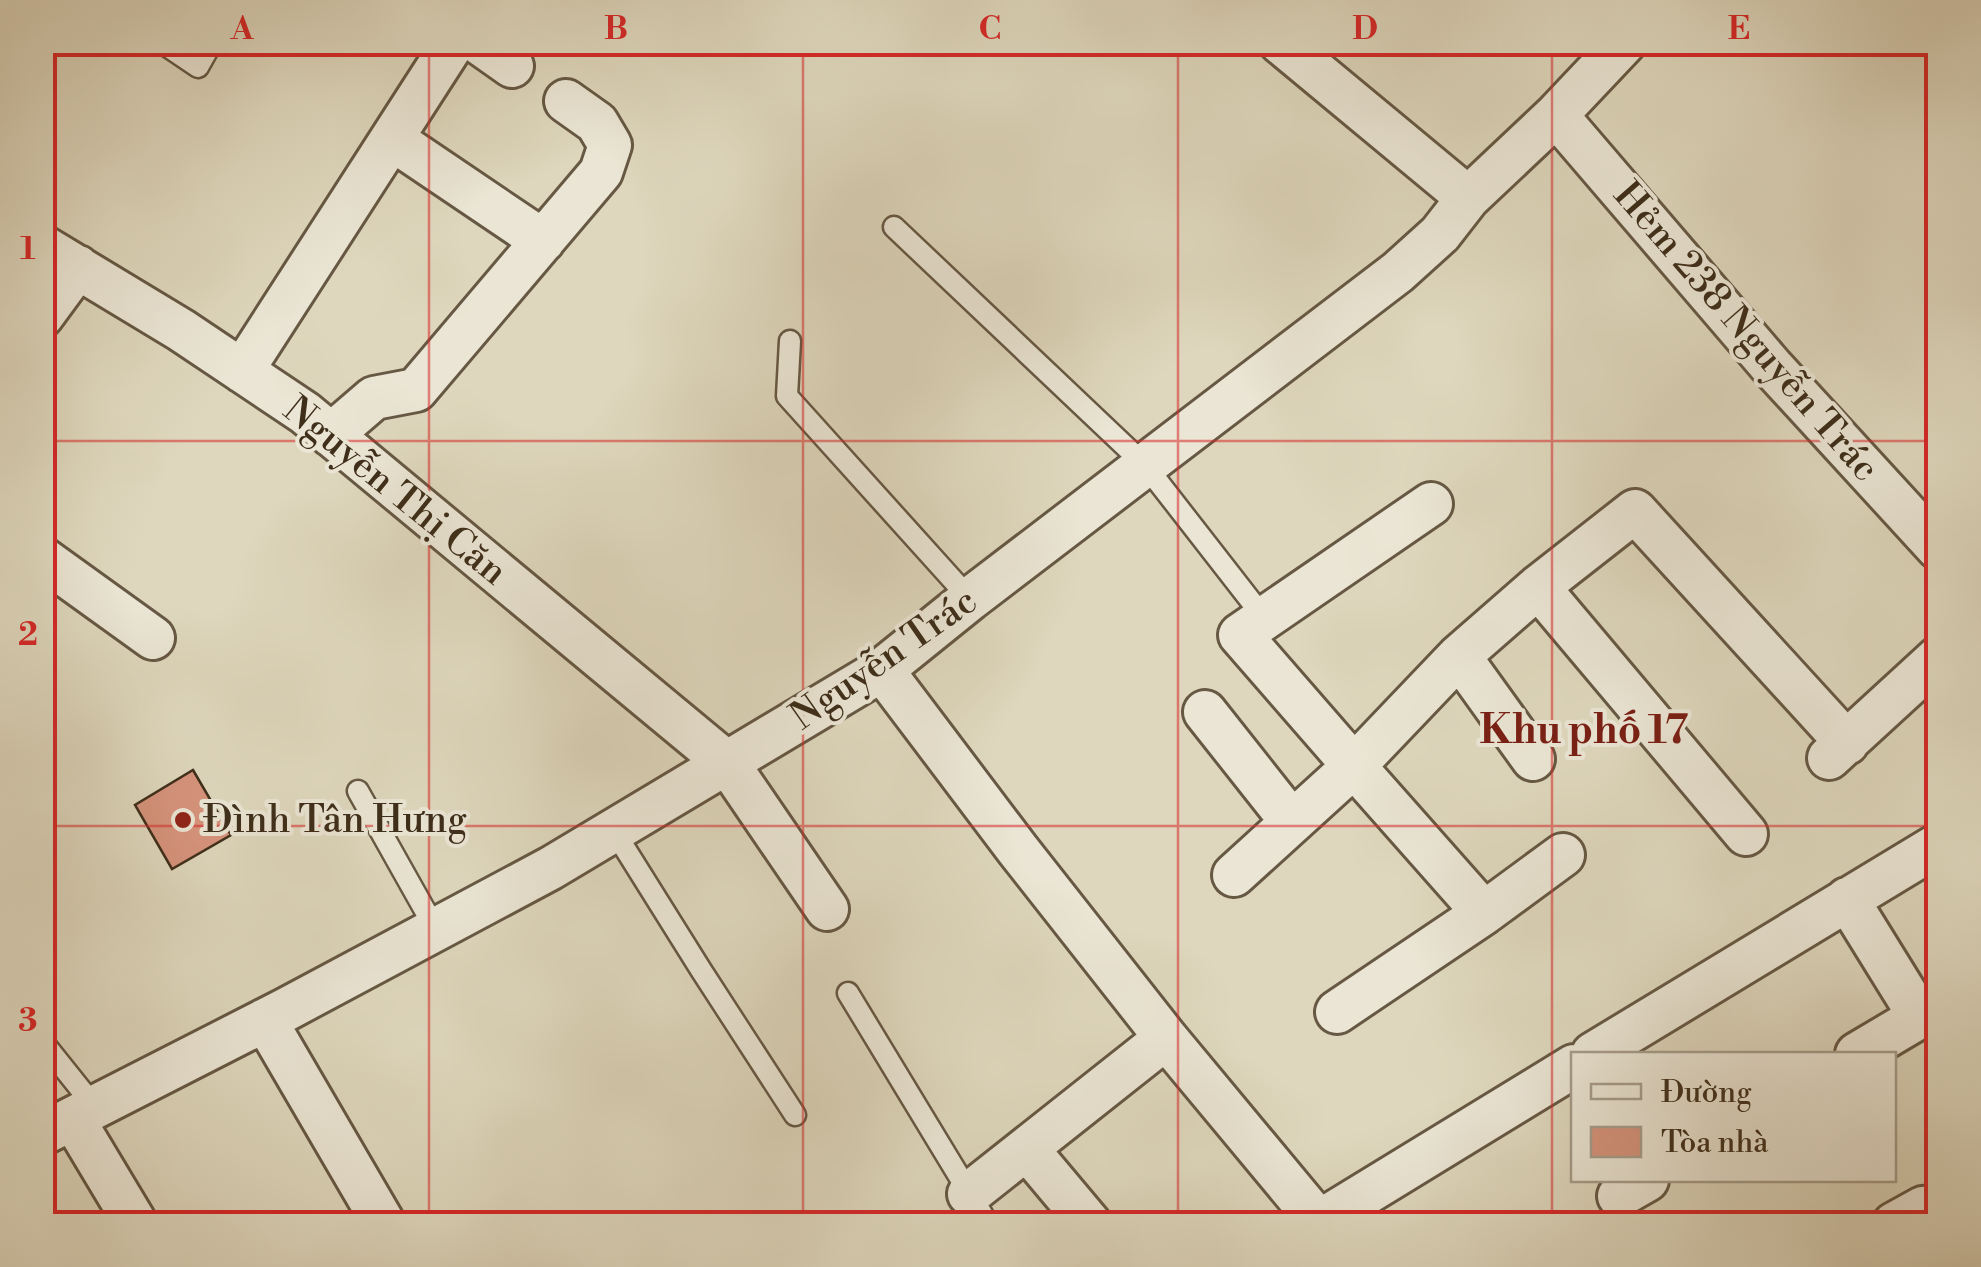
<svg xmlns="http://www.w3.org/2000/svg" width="1981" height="1267" font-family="'Libre Bodoni',serif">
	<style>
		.building { fill: #d6937c; stroke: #3e2e1a; stroke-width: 2.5 }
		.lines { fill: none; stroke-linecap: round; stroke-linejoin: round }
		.lane-casing { stroke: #665843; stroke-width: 25 }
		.street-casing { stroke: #665843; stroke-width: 48 }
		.lane { stroke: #eae5d4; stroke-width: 20 }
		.street { stroke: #eae5d4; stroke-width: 42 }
		.grid { fill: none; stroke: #d62828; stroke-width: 2.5; stroke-opacity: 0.55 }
		.poi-dot { fill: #8f2418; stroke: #eae5d4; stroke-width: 4 }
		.labels { text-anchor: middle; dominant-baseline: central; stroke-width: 8; stroke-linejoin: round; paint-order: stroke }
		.street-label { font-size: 38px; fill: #3e2e1a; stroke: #eae5d4 }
		.poi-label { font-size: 38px; fill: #3e2e1a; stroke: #eae5d4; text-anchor: start }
		.neighbourhood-label { font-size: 40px; font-weight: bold; fill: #7a1f14; stroke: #eae5d4 }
		.neatline { fill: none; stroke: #d62828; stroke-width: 4 }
		.grid-label { font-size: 32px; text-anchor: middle; font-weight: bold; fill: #d62828 }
	</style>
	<rect width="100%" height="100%" fill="#ded7bd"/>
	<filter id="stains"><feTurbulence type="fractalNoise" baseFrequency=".002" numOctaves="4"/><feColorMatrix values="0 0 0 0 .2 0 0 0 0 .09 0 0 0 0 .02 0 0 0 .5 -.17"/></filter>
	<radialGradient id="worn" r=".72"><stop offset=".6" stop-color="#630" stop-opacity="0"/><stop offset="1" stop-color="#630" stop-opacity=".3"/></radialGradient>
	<!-- building -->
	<path class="building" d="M193 770 231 835 172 869 135 805Z"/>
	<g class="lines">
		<defs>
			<path id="lane" d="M161 42 198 67 212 42
				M42 51 49 42
				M894 227 1145 465 1265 619
				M790 341 787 396 970 599
				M358 791 436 930
				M614 831 701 970 795 1115
				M848 993 988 1224
				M42 1041 94 1106"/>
			<path id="street" d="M478 42 512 66
				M1280 42 1468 198
				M1556 115 1772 367 1938 548
				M392 139 543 241
				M42 246 181 330 305 413 728 764 827 909
				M42 316 78 267
				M242 371 454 42
				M331 435 374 398 416 390 601 172 610 145 597 123 566 101
				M42 558 153 638
				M1538 587 1746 834
				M1459 656 1533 759
				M882 670 1018 850 1166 1038 1319 1222 1574 1066
				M1205 712 1292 822
				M1829 758 1938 658
				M1234 875 1354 766 1240 635 1431 504
				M1847 899 1920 1017
				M1484 913 1563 855
				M1337 1012 1484 913 1354 766 1459 656 1538 587 1635 511 1847 743
				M265 1020 384 1224
				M1593 1054 1938 845
				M1857 1054 1938 1006
				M73 1119 136 1224
				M42 1134 285 1010 551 868 882 670 970 599 1398 272 1440 234 1468 198 1556 115 1625 42
				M1027 1149 1090 1224
				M969 1194 1166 1038
				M1619 1196 1647 1180
				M1894 1224 1923 1208 1928 1211 1938 1224"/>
		</defs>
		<!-- lane casing -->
		<use href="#lane" class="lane-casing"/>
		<!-- street casing -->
		<use href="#street" class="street-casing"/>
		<!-- lane -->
		<use href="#lane" class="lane"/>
		<!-- street -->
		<use href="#street" class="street"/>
	</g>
	<!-- grid -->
	<path class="grid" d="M429 42V1224M803 42V1224M1178 42V1224M1552 42V1224M42 441H1938M42 826H1938"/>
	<!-- markers -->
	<circle class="poi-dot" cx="183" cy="820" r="10"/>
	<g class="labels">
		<!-- street labels -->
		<g class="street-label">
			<text transform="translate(1746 332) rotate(49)">Hẻm 238 Nguyễn Trác</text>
			<text transform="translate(395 491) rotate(39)">Nguyễn Thị Căn</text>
			<text transform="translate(884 659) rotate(-35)">Nguyễn Trác</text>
		</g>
		<!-- poi labels -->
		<g class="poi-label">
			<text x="203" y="820">Đình Tân Hưng</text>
		</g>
		<!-- neighbourhood labels -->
		<g class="neighbourhood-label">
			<text x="1584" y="731">Khu phố 17</text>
		</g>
	</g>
	<!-- margin -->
	<rect width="1981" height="1267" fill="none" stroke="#ded7bd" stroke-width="110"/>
	<!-- legend -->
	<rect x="1571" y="1052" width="325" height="130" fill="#eae5d4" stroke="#a59c8a" stroke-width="2.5"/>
	<rect x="1591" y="1084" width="50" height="15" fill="#eae5d4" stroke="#a59c8a" stroke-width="2.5"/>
	<text x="1661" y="1102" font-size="30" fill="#3e2e1a">Đường</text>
	<rect x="1591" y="1127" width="50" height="30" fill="#d6937c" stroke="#a59c8a" stroke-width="2.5"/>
	<text x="1661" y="1152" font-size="30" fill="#3e2e1a">Tòa nhà</text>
	<rect x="55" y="55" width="1871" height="1157" class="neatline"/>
	<g class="grid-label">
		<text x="242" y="39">A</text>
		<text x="616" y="39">B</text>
		<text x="990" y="39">C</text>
		<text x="1365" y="39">D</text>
		<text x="1739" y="39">E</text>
		<text x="28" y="259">1</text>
		<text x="28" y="645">2</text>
		<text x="28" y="1031">3</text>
	</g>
	<rect width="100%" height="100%" filter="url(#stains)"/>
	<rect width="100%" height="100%" fill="url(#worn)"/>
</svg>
